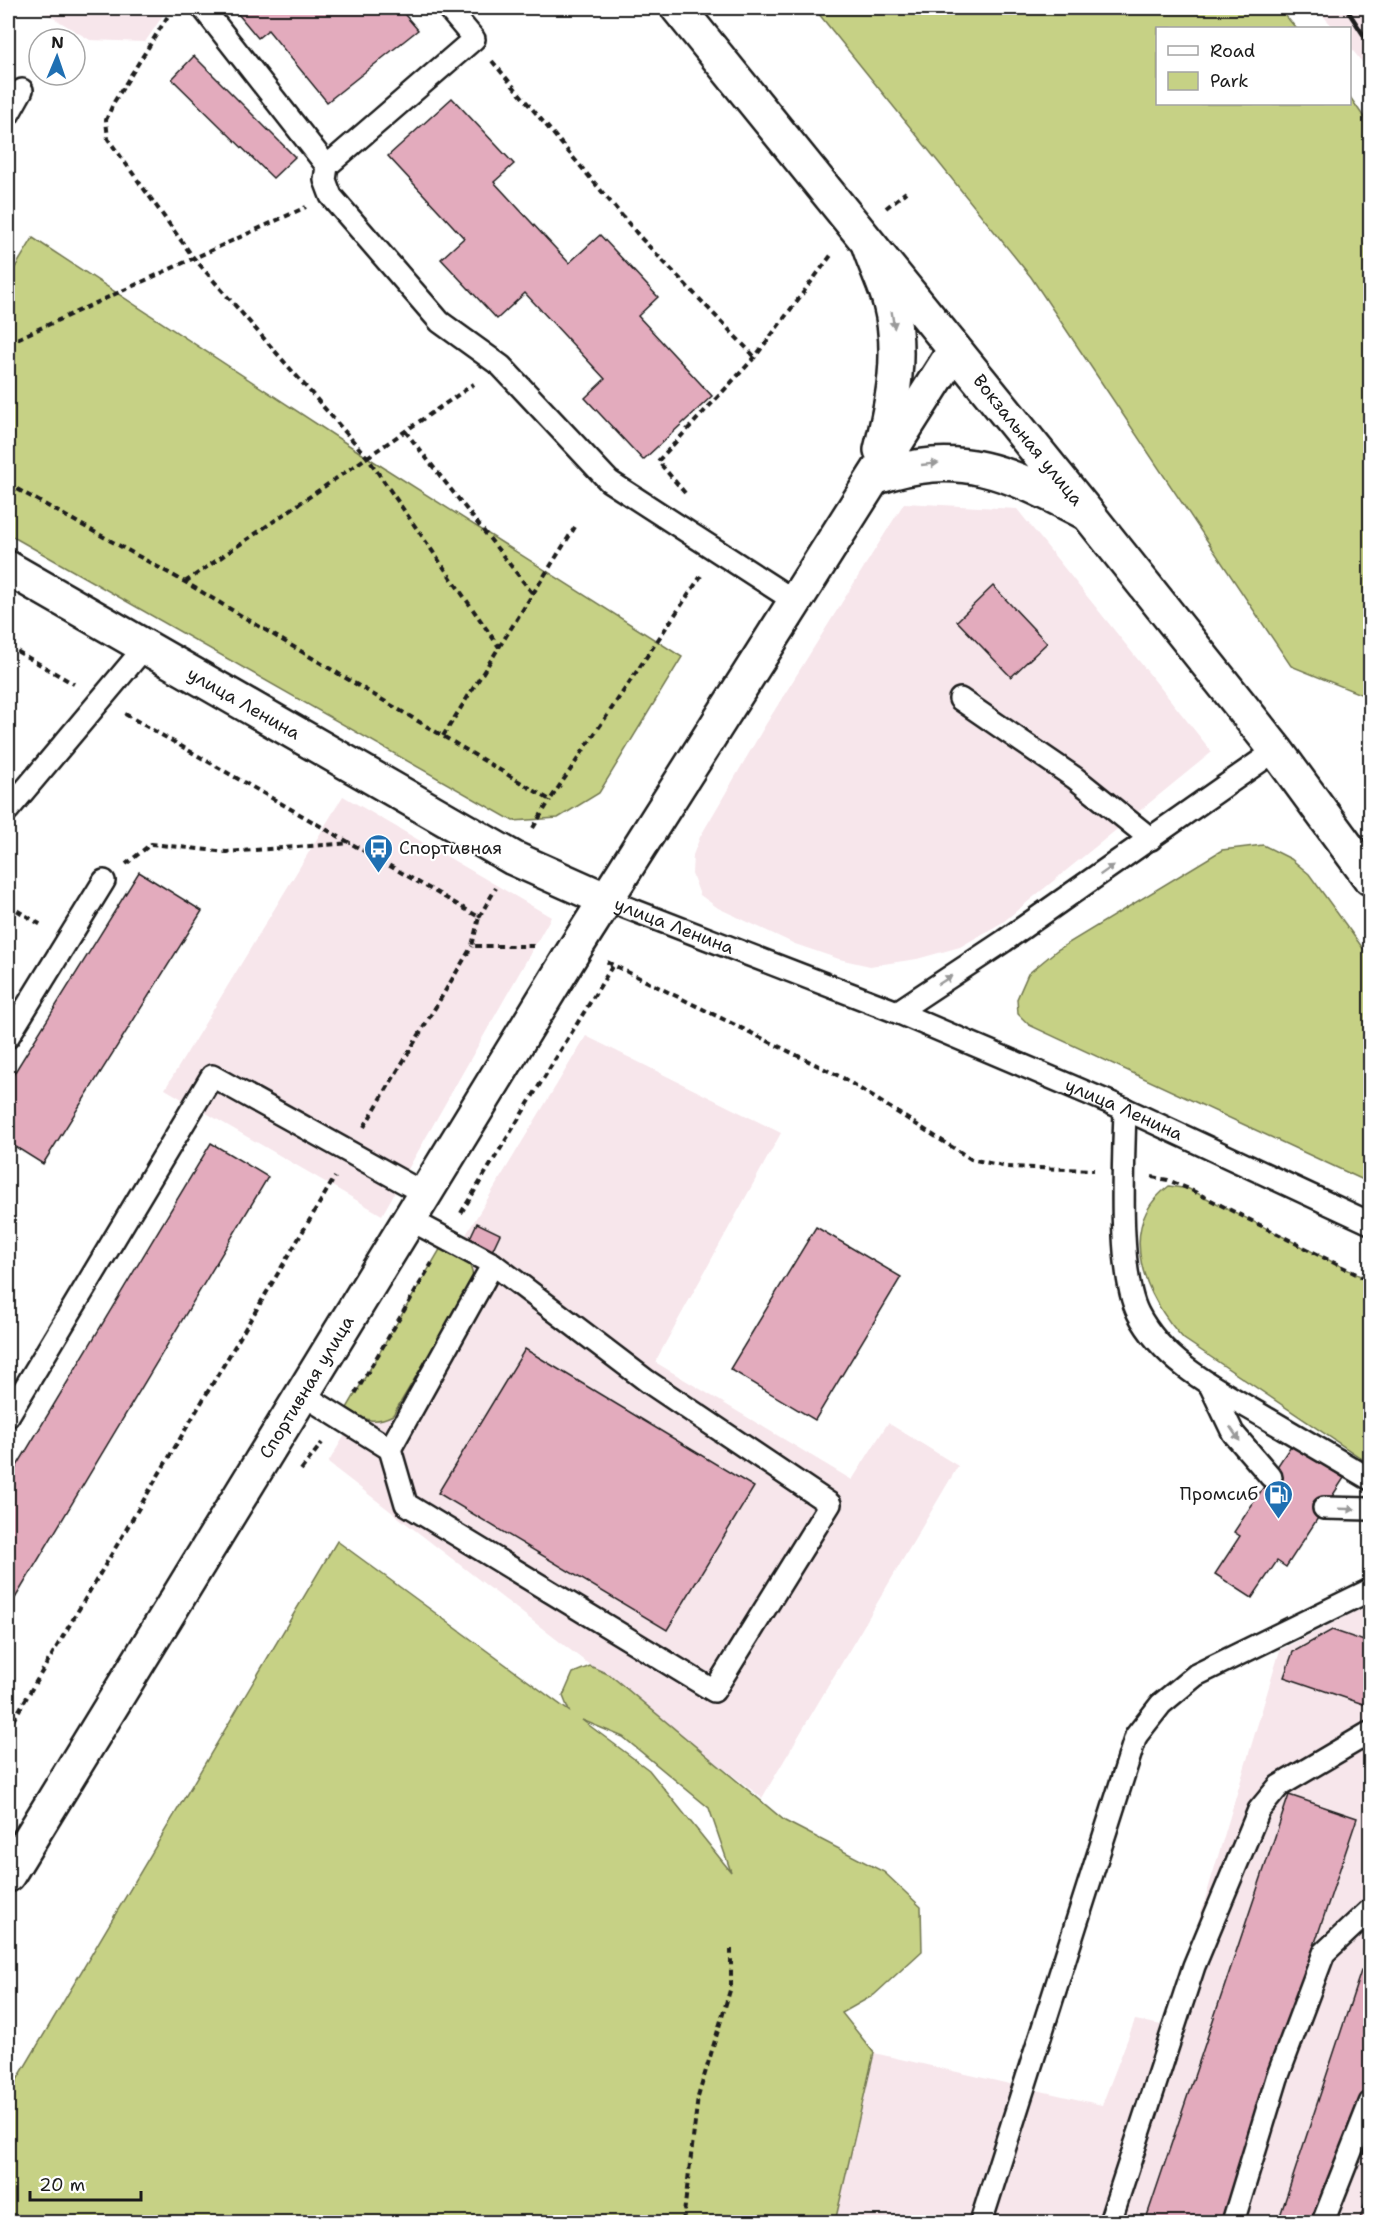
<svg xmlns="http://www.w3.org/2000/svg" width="1378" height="2230" font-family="'Shantell Sans',sans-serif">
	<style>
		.built { fill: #f7e6eb }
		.green { fill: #c6d185; stroke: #717650; stroke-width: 1.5; fill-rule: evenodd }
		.building { fill: #e3abbd; stroke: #1c1c1c; stroke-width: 1.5 }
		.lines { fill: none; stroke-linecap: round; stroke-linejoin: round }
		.lane-casing { stroke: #1c1c1c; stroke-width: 26 }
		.secondary-casing { stroke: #1c1c1c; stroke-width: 38 }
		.highway-casing { stroke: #1c1c1c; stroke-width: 38 }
		.path { stroke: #1c1c1c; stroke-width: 4; stroke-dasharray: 6 4.5; stroke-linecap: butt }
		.lane { stroke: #fff; stroke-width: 21 }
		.secondary { stroke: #fff; stroke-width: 33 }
		.highway { stroke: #fff; stroke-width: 33 }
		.rail { stroke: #1c1c1c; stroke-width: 4.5 }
		.oneway { fill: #999 }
		.labels { text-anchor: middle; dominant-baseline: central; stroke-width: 4.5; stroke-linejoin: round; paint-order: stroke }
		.street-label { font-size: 18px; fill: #1c1c1c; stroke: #fff }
		.poi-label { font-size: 18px; fill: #1c1c1c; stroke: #fff; text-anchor: start }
	</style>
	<rect width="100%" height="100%" fill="#fff"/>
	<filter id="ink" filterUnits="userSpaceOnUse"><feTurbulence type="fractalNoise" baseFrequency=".0167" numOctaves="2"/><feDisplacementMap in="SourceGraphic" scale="12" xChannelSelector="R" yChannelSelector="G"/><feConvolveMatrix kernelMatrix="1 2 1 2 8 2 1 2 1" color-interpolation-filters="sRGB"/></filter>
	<g filter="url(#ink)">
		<!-- built -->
		<path class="built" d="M37 8H168L145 42 90 40Z
			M1316 8H1370V72L1350 47V28H1334Z
			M904 503 1017 509 1212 752 1003 922 960 947 917 959 870 966 839 959 795 944 718 908 700 895 692 874 693 855 700 837 766 724Z
			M343 796 551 917 382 1215 165 1089Z
			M586 1036 781 1133 655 1362 852 1480 888 1423 958 1466 762 1798 328 1463Z
			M1370 1604V2222H835L874 2053 1102 2105 1135 2020 1167 2026 1280 1650Z"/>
		<!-- green -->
		<path class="green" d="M814 8H1279L1296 28H1158V104H1350V97L1370 126V698L1291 666 1031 277Z
			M33 238 367 457 682 657 599 793 558 818 513 821 8 534V279Z
			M1263 845 1291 859 1309 874 1370 958V1183L1029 1025 1018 1014 1017 999 1028 974 1057 950 1222 850Z
			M1169 1186 1189 1189 1370 1281V1464L1184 1339C1145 1298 1114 1227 1169 1186Z
			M442 1246C460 1255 473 1259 473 1281L393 1415C373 1425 365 1420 347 1408Z
			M337 1541 569 1711 563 1696 573 1673 590 1666 610 1675 785 1821 884 1872 921 1907 922 1951 874 1995 842 2013 874 2053 835 2222H8V2095ZM582 1720 623 1737 709 1808 731 1872 649 1770Z"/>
		<!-- building -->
		<path class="building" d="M233 8H399L418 30 327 102 268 30 258 38Z
			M194 56 295 157 273 178 172 79Z
			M452 98 514 164 494 182 569 263 600 235 658 297 638 316 712 396 643 460 585 398 605 379 525 293 497 319 441 259 464 238 388 156Z
			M993 586 1047 643 1011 677 957 621Z
			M139 872 202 911 43 1164 8 1142V1083Z
			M211 1143 268 1177 8 1610V1481Z
			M477 1223 500 1234 492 1251 469 1240Z
			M816 1227 901 1277 815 1420 730 1369Z
			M525 1349 754 1487 667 1630 438 1493Z
			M1292 1444 1344 1478 1286 1567 1277 1561 1252 1598 1215 1574 1240 1536 1234 1532Z
			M1332 1630 1370 1643V1692L1366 1705 1284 1677 1293 1652Z
			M1289 1795 1357 1818 1221 2222H1145Z
			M1361 1971 1370 1974V2098L1330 2222H1278Z
			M1370 2187V2222H1359Z"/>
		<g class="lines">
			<defs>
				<g id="lane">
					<path d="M203 8 327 166"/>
					<path d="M448 8 474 39 327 166 325 180 331 196 440 322 501 366 609 481 796 602"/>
					<path d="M8 115 22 90"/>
					<path d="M960 699 1075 778 1151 839"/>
					<path d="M8 810 145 647"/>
					<path id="s1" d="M607 900 897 1012 1125 1109 1370 1223"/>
					<path d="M897 1012 1004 941 1276 750"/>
					<path d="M8 1037 104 881"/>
					<path d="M1125 1109C1124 1157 1117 1272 1138 1313 1164 1364 1221 1391 1268 1419 1302 1439 1336 1459 1370 1479"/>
					<path d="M1210 1385 1233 1433 1271 1477"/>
					<path d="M302 1394 390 1449 493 1264"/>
					<path d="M8 1416 212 1076 425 1194"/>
					<path d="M390 1449 406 1504 714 1691 830 1504 647 1381 493 1264 409 1219"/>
					<path d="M1324 1508 1370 1509"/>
					<path d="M981 2222 1136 1736 1161 1704 1196 1675 1370 1590"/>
					<path d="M1110 2222 1194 1966 1259 1810 1279 1786 1369 1733"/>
					<path d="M1233 2222 1277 2078 1324 1953 1370 1910"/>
					<path d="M1323 2222 1370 2103"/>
				</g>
				<g id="secondary">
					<path d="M869 246C875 265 885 284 890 303 903 353 893 401 881 450"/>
					<path d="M874 478C961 447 1011 474 1088 514"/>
					<path id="s2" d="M8 568 513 858 607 900"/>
					<path id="s3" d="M8 1875 576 947 954 351"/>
				</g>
				<g id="highway">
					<path id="s4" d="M678 8 1088 514 1276 750 1370 878"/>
				</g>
			</defs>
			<!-- lane casing -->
			<use href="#lane" class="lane-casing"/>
			<!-- secondary casing -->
			<use href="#secondary" class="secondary-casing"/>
			<!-- highway casing -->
			<use href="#highway" class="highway-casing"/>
			<!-- path -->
			<path class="path" d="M173 8 114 102 106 120 108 139 193 257 367 457 499 647
				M492 61 640 237 755 357
				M886 208 906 192
				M8 343 306 207
				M405 431 533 594
				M8 484 185 582 550 800 701 576
				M685 493 658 461 755 357 832 254
				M185 582 474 384
				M8 646 74 684
				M125 714 479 917 472 946H534
				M443 736 575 527
				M533 828 550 800
				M126 864 151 844 227 852 351 843
				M8 905 43 926
				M479 917 496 888
				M607 962 843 1078 971 1159 1007 1167 1094 1170
				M364 1127 472 946
				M1152 1177 1168 1180 1189 1189 1370 1281
				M461 1213 613 965
				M355 1394 432 1263
				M301 1470 322 1443
				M8 1729 335 1177
				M683 2222 698 2097 731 1987V1949"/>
			<!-- lane -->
			<use href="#lane" class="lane"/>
			<!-- secondary -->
			<use href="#secondary" class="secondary"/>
			<!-- highway -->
			<use href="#highway" class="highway"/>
			<!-- rail -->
			<path class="rail" d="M1346 8 1370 45"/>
		</g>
		<!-- one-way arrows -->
		<defs><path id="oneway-solid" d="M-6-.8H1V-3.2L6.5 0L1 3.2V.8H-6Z" transform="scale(1.5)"/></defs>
		<g class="oneway">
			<use href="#oneway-solid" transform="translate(893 320) rotate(81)"/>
			<use href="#oneway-solid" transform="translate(930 464) rotate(-6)"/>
			<use href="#oneway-solid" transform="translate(1107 870) rotate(-35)"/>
			<use href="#oneway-solid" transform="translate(945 980) rotate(-33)"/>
			<use href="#oneway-solid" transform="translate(1235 1434) rotate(56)"/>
			<use href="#oneway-solid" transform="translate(1347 1509) rotate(2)"/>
		</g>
	</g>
	<!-- icons -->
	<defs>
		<symbol id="bus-pin" viewBox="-11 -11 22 30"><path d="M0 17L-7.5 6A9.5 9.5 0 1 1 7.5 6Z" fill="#1f6fb2" stroke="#fff"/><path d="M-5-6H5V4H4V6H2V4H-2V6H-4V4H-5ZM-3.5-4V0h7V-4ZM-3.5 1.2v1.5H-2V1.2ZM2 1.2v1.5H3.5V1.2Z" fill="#fff"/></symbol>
		<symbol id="fuel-pin" viewBox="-11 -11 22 30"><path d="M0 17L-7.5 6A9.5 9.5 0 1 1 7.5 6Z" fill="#1f6fb2" stroke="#fff"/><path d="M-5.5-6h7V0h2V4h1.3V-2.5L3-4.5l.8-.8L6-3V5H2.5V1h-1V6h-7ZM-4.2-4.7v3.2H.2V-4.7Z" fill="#fff"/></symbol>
	</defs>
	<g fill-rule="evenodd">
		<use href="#bus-pin" x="362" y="832" width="33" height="45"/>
		<use href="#fuel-pin" x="1262" y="1478" width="33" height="45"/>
	</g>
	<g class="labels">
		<!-- street labels -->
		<g class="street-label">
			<text stroke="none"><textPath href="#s4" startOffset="556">Вокзальная улица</textPath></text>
			<text stroke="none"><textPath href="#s2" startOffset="272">улица Ленина</textPath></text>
			<text stroke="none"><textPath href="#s1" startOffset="72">улица Ленина</textPath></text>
			<text stroke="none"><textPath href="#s1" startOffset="558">улица Ленина</textPath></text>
			<text stroke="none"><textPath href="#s3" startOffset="572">Спортивная улица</textPath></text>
		</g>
		<!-- poi labels -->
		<g class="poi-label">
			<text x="399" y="848">Спортивная</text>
			<text x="1258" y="1494" text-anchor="end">Промсиб</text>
		</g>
	</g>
	<!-- margin -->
	<rect width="1378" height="2230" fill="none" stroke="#fff" stroke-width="30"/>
	<rect x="15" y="15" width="1348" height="2200" fill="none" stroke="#1c1c1c" stroke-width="2" filter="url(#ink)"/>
	<!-- legend -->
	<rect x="1156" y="27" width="195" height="78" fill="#ffffff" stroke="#a4a4a4" stroke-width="1.5"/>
	<rect x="1168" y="46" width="30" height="9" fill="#ffffff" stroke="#a4a4a4" stroke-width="1.5"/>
	<text x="1210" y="57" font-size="18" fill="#1c1c1c">Road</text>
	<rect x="1168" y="72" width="30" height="18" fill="#c6d185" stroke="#a4a4a4" stroke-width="1.5"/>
	<text x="1210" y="87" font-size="18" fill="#1c1c1c">Park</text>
	<!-- north arrow -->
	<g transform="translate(57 57) rotate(2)"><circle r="28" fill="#ffffff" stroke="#a4a4a4" stroke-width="1.5"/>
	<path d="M0-4.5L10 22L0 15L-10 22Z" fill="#1f6fb2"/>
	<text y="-9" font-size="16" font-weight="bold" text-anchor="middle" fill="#1c1c1c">N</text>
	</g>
	<!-- scale -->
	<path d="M30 2191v9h111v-9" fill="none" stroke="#1c1c1c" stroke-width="3"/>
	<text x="39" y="2191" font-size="18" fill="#1c1c1c" stroke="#ffffff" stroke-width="4.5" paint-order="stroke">20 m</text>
</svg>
